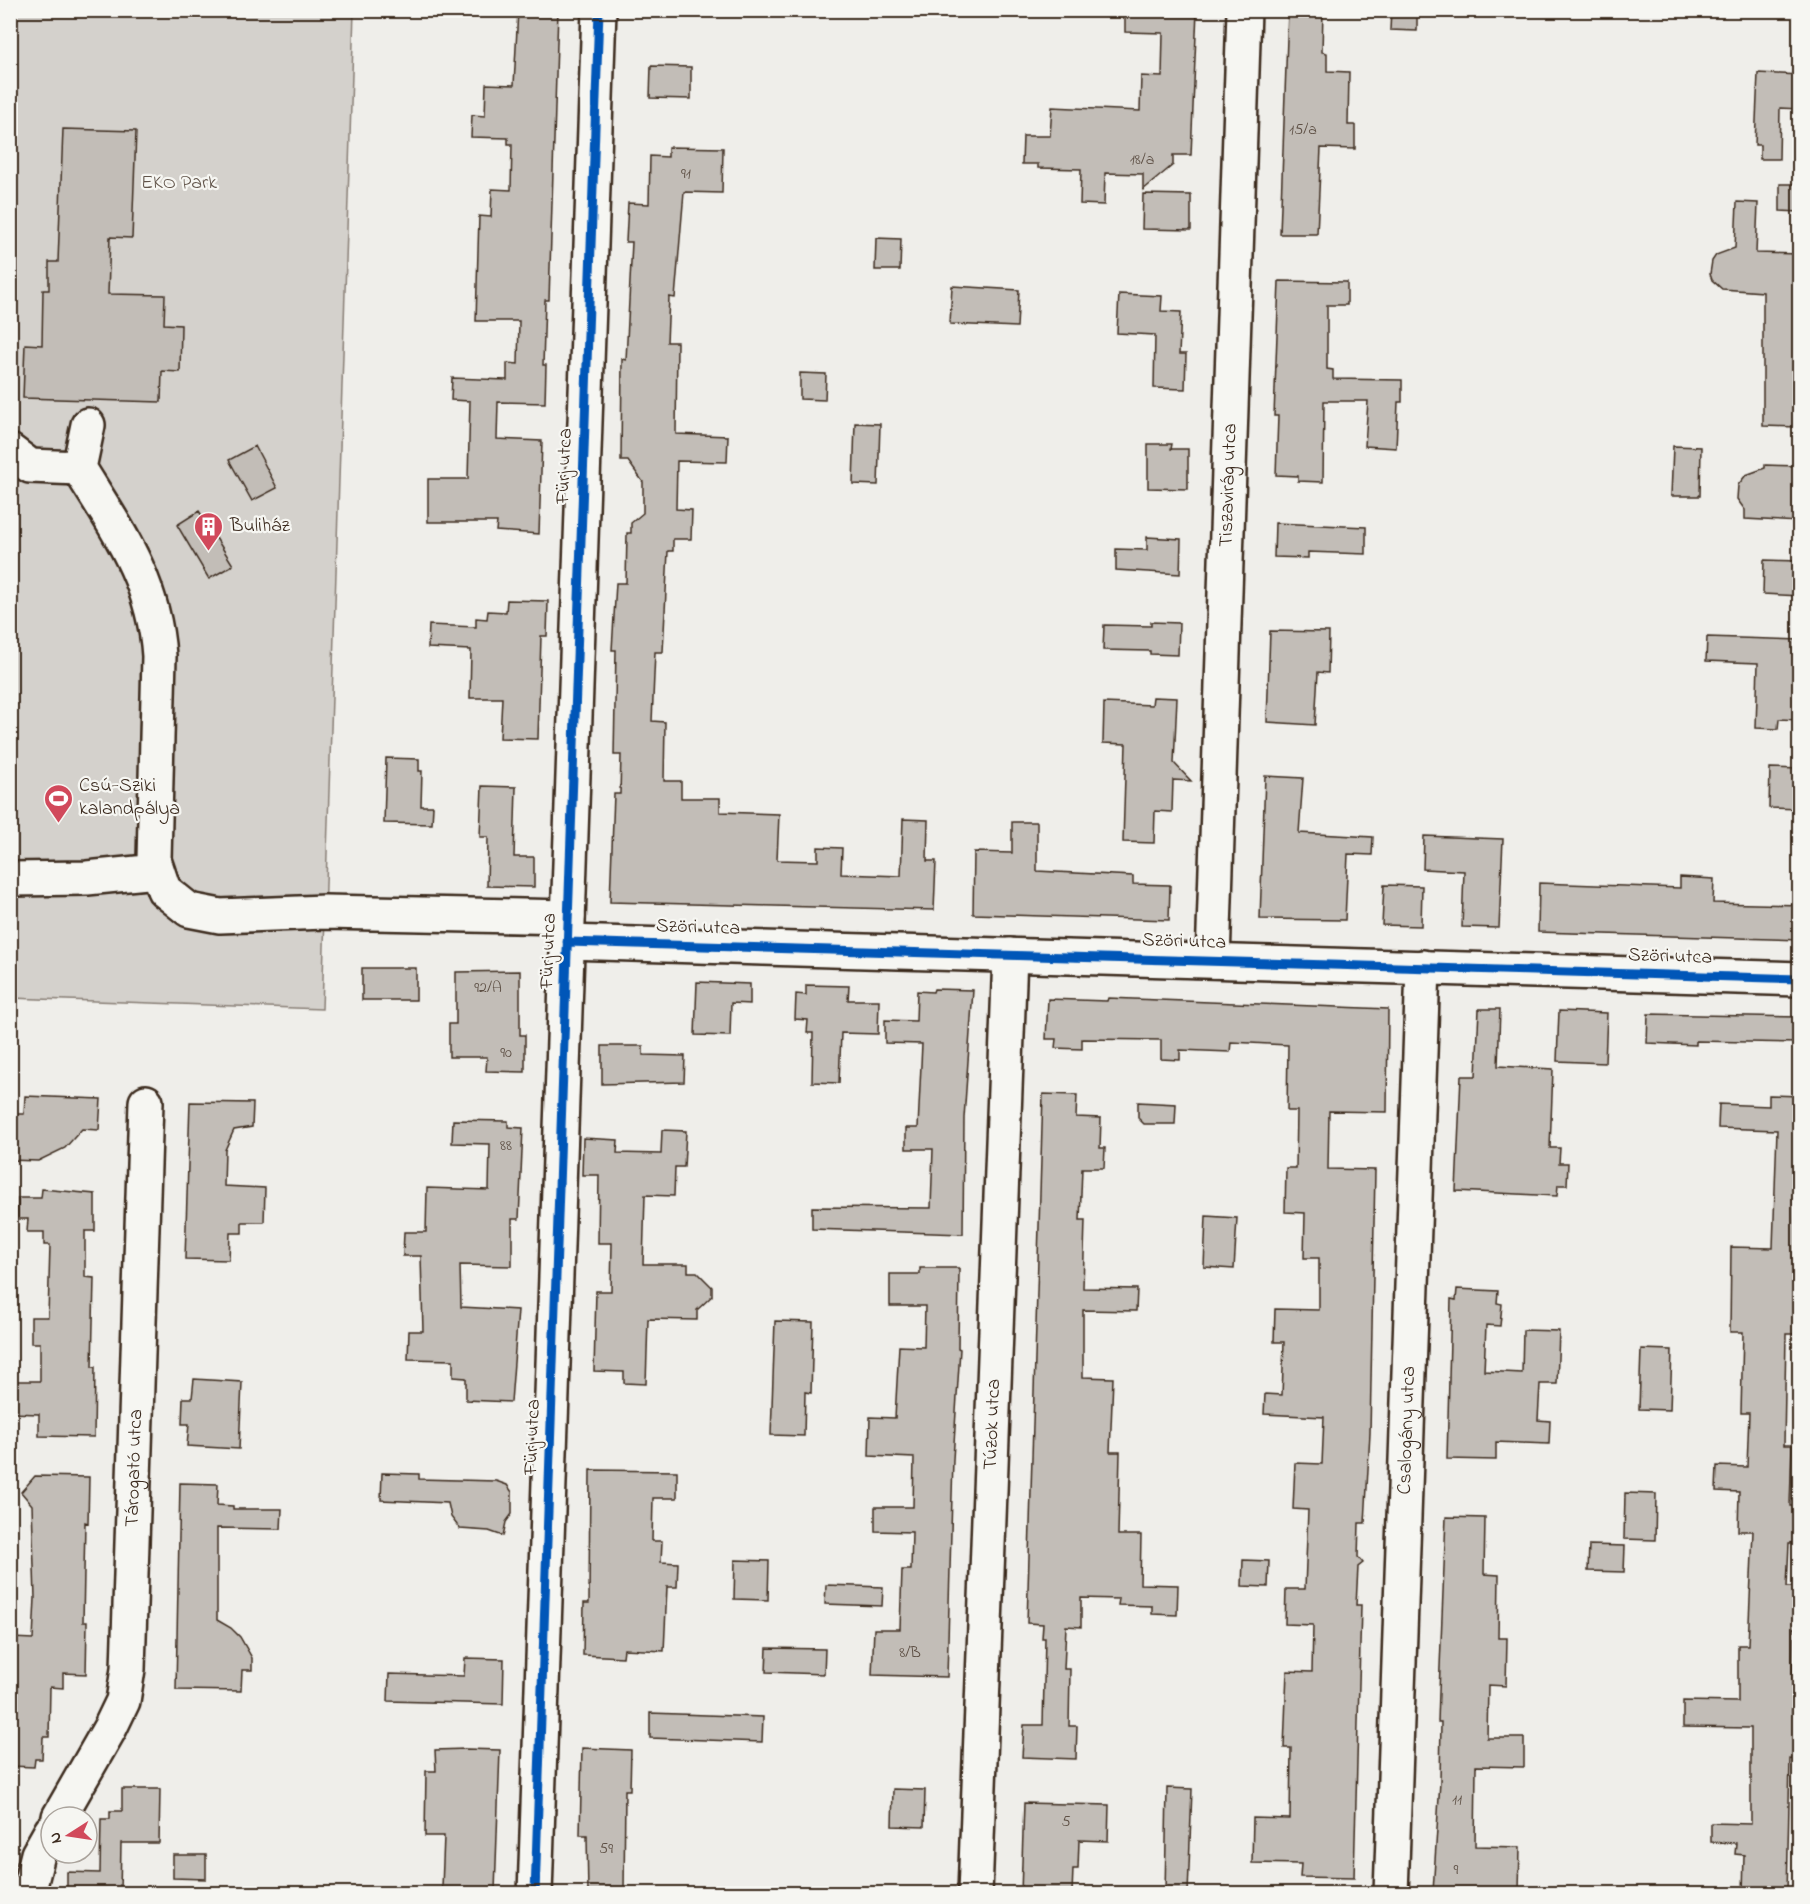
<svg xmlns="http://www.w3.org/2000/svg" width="1810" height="1904" font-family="'Indie Flower',sans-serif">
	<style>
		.green { fill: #d4d1cc; stroke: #887e75; stroke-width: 1.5 }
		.building { fill: #c2bdb7; stroke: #3b2a1e; stroke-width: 1.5 }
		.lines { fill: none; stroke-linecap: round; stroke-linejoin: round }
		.minor-casing { stroke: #3b2a1e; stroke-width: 38 }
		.minor { stroke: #f6f6f2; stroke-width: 33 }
		.cycleway-casing { stroke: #f6f6f2; stroke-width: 13 }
		.cycleway { stroke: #0057b8; stroke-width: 9 }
		.labels { text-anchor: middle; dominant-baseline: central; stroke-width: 4.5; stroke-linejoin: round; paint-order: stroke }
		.number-label { font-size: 16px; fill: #5d4f44 }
		.park-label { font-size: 20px; fill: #61544a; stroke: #f6f6f2 }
		.street-label { font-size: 20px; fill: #3b2a1e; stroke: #f6f6f2 }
		.poi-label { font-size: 20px; fill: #3b2a1e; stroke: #f6f6f2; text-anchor: start }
	</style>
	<rect width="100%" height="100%" fill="#efeeea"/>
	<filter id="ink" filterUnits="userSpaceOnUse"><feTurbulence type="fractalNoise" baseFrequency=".0167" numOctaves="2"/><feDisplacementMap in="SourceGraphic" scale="12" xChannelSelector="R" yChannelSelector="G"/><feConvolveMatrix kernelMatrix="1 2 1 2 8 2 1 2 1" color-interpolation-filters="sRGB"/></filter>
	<g filter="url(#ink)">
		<!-- green -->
		<path class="green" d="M11 11H354L322 1009 11 998Z"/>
		<!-- building -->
		<path class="building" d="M518 10H558L549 300H545L543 365H546L545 403 498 402 497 439 542 441 539 534 496 531 497 522H428V479H468L470 401 451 400 452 378 507 380V363L518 364 519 321H476L479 216 491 217 492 189 511 190 512 144H508V138L471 137 472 115 485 116 486 84 514 85Z
			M1125 10H1197L1191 155H1173V165L1143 190V174L1105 173 1104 205 1080 204 1081 169 1038 168V164H1022L1023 136H1050L1052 107 1140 111 1141 76 1162 77 1163 33 1125 32Z
			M1288 10H1323L1322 52 1327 53V71L1349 72 1348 125H1355V149L1321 148 1317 234H1280Z
			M1391 10H1417V31L1390 30Z
			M651 66 691 67V99L650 98Z
			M1758 73 1800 75V109L1780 108 1779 159H1760V145H1755Z
			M63 129 136 131 132 238 110 237 108 294 165 295 164 324 181 325 180 372 162 371 161 402 23 398 25 344 42 345 43 290H49V262H58Z
			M668 147 723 148 722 193 684 192 675 298 669 297 667 342H677L676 434 728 436 727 462 677 461 676 509 692 510 691 539H673V551H668L663 652H655L652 721 665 722 664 781H681V798H720V812L779 814 777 860 818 861V847L842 848 841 874 901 876 903 819 928 820 927 861H936L934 910 610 902 614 794H620L621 755H614L616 650H612L616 583H626L627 533H631V523L643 513V482L628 461H621L622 359 626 360 632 242H626L628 203 649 204 650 156 668 157Z
			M1780 184H1800V212L1780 211Z
			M1143 194 1191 195V230L1142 229Z
			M1737 202 1758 203 1756 253 1800 254V427L1763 426V292L1722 289 1712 280 1710 274 1712 261 1716 255 1735 248Z
			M876 238 901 239 900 270H875Z
			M1279 281 1347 282V305H1327V369L1333 370V379L1402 380V402H1398L1396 448 1365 446 1368 401H1324L1323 482 1298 481V476L1276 475 1278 416H1274Z
			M952 286 1019 290 1017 327 950 324Z
			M1119 294 1162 296 1161 311 1181 312 1179 354H1186L1185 389 1154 388 1155 335 1117 333Z
			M800 373 826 374 825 400 800 399Z
			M855 423 880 424 878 485 853 484Z
			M1148 444H1172L1171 449H1188V489L1148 488Z
			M255 446 277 488 252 501 229 460Z
			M1673 446 1701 447 1700 496H1671Z
			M1765 465 1800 466V522L1745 519V510L1737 499 1738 485 1746 475 1765 468Z
			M199 511 233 565 209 579 177 525Z
			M1275 523 1366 527V554L1308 552V558L1274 557Z
			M1147 537 1181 539 1180 574 1116 570V549L1147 550Z
			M1764 560 1800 561V596L1763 594Z
			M507 600 548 601 547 636H541L538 739 500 738 502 698H470L471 650 428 648 429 625 476 627V618L487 619 488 611 506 612Z
			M1151 622 1179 623 1178 655 1150 654V651L1103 650 1104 625 1151 626Z
			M1270 631 1329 632 1328 673 1318 672 1315 725 1267 722Z
			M1707 637 1800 640V720L1779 719 1778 729 1756 728 1758 663 1706 661Z
			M1153 697 1177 698 1174 763 1191 781 1173 780 1172 812 1155 811 1154 843 1123 842 1126 744 1103 743 1104 703 1152 705Z
			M386 758 419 759V771H422L421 806H433L432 824 384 823Z
			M1770 768 1800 769V809L1769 808Z
			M1265 776 1303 778 1299 833 1373 837 1372 855 1348 854 1345 920 1260 919Z
			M482 786 516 787 514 857H534V887L487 886 488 837H480Z
			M1012 822H1037V871L1133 876V884L1170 885 1169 920 973 914 974 852 1012 853Z
			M1424 836 1503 839 1499 928 1462 927 1464 871 1423 869Z
			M1680 877 1714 879 1713 903 1800 905V940L1538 932 1539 883 1680 888Z
			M1384 885 1422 886 1421 926 1382 925Z
			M362 968H416V1000H362Z
			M520 971V1035H525V1072L486 1071 487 1057H449V1024H456V972Z
			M697 982 750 984V1004L731 1003 730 1036 695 1035Z
			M806 985 849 986 848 1000H879L878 1034 841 1033 839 1083 812 1082 813 1033H807L808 1020 795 1019 796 994 806 995Z
			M934 989 973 990 964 1118 963 1234 812 1229V1207L931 1208 933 1149H906V1128H918L922 1044 885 1043V1020L916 1021 917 991 933 992Z
			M1108 998 1388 1009 1387 1112 1329 1111 1328 1169 1375 1170 1370 1433 1365 1523H1359L1358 1557 1363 1563 1358 1567 1356 1605H1361L1354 1878 1300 1877 1301 1864 1252 1863 1253 1818 1290 1819 1291 1748H1284L1287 1671 1312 1672 1313 1625 1285 1624 1286 1589H1305L1308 1510 1293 1509 1295 1463 1322 1464 1324 1417 1264 1414 1265 1394 1282 1395 1284 1342H1274L1275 1309 1319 1310V1258H1304L1305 1213 1285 1212 1286 1168H1296L1297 1111H1287L1288 1045 1231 1042 1230 1052 1180 1050V1060L1161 1059V1040L1082 1039V1049L1055 1048 1056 1039H1046L1048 999 1107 1001Z
			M1479 1009H1500L1498 1066 1553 1069 1550 1148H1560L1559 1163H1568L1567 1185H1558L1557 1196 1456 1191 1461 1076H1476Z
			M1559 1011 1607 1013 1605 1063 1557 1061Z
			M1648 1014 1800 1017V1043L1696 1041V1045L1647 1043Z
			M602 1046H643V1055L685 1056 684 1082 602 1084Z
			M1043 1094 1077 1095 1076 1117 1101 1118 1100 1148H1105L1104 1168H1082L1080 1220H1085L1083 1288 1137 1289 1136 1311 1083 1310V1377L1113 1378 1110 1452H1120L1118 1535H1141L1140 1584 1178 1585 1177 1615 1152 1614V1606L1118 1605 1119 1599 1081 1598V1627L1066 1626 1064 1669H1070L1069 1726H1077L1076 1759 1022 1757 1024 1725H1043L1045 1638H1042L1043 1624 1027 1623Z
			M1769 1095 1800 1096V1270L1796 1334H1786L1784 1445H1792L1790 1506H1800L1799 1543H1789L1787 1587H1796L1795 1628H1793L1792 1713H1800V1729L1798 1760 1790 1759 1787 1893H1743L1744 1855 1735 1854 1736 1843 1711 1842V1823L1751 1824V1728L1683 1727V1701L1738 1702V1645H1748L1753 1531H1738L1739 1492 1716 1491 1717 1466 1747 1467 1749 1413H1741L1743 1332H1730L1731 1247 1773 1248 1777 1130 1718 1128 1719 1104 1769 1106Z
			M25 1096 101 1099 99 1130 82 1129 65 1148 38 1161 10 1160 12 1114H24Z
			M190 1102 253 1103 252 1127 234 1130 225 1150 224 1186 265 1188 264 1222H242V1233H230L229 1260 185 1259Z
			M1138 1102 1176 1104 1175 1124H1144L1138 1118Z
			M453 1120 508 1121V1127L523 1128 519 1219H512V1266L460 1265 461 1307 518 1310 511 1402 466 1400V1378L453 1377V1360L408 1359 409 1331H423L421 1256H403L404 1232H426L427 1188 489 1190 490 1144 452 1143Z
			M662 1130 686 1131 684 1167H675L674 1196 645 1195 643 1264H688V1272H697L712 1287V1296L697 1310V1320L648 1319 646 1384 624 1383V1372L594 1371 596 1291H611L612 1243H598L599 1175H582L583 1138 618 1140 617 1153 661 1154Z
			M42 1189 95 1194V1231H85V1277L94 1278 92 1367H95L94 1437 39 1436V1414L10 1413V1381H40V1343H31V1317H48L50 1245H44V1232H27L28 1219H18V1198H41Z
			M1206 1216 1237 1218 1234 1269 1204 1267Z
			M920 1268H959L958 1348 960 1349 953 1459 947 1677 872 1675 874 1629H900L902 1570H911L912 1532 875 1531V1507H913L914 1458 869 1456 870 1417 895 1418 899 1346 924 1347 925 1306H890V1274H920Z
			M1457 1289 1498 1291 1497 1303 1502 1304 1500 1326 1486 1325 1484 1371 1522 1373 1523 1330 1559 1331 1557 1384H1540L1538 1420 1550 1421 1549 1444 1496 1442V1460L1447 1459 1451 1299 1456 1300Z
			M775 1321 813 1322 811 1393 805 1392 804 1436 771 1435Z
			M1641 1349 1672 1350 1670 1410 1639 1409Z
			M194 1379 242 1382 239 1449 187 1446 189 1424H182L183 1398H192Z
			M590 1470 677 1471V1498H653L652 1541H662L661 1562 678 1563 677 1587H667L664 1651 624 1649 623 1657 583 1655 584 1603H589Z
			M382 1473 419 1474V1479L496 1481 507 1485 512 1492V1514L506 1522 503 1536 489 1531 460 1529 451 1517 448 1503 381 1500Z
			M35 1476 89 1477 88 1523 85 1522 83 1622H87L86 1674 63 1673V1688L50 1687 49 1737H43L42 1759H35L34 1767 10 1766 12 1638 33 1639 35 1598 32 1505 21 1492Z
			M180 1483 218 1484 217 1505 233 1506V1509H282L281 1529 217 1528V1620L231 1628 240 1637 252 1658V1670H242L241 1691 176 1690Z
			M1625 1493 1656 1494 1655 1540 1624 1539Z
			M1446 1517 1485 1518 1484 1574 1499 1575 1498 1638H1507L1506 1686 1488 1685 1487 1738H1524V1767L1476 1766 1475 1846 1520 1847 1519 1891 1433 1892 1440 1782 1441 1722H1438L1439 1692Z
			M1589 1545 1625 1546 1624 1572 1588 1571Z
			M735 1560 769 1561 768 1600 734 1599Z
			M1243 1560 1269 1561 1268 1587 1242 1586Z
			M826 1585 883 1587 882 1606 825 1604Z
			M767 1648 825 1649 824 1674 766 1672Z
			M465 1658 504 1659 503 1704 388 1701 389 1674 464 1676Z
			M650 1713 763 1717 762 1742 650 1738Z
			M582 1748 631 1750 630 1790H625L624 1893H588L587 1835H580Z
			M466 1749 500 1750 495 1891 442 1888 444 1836H425L426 1771H436L435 1750Z
			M1167 1788 1192 1789 1188 1893H1165Z
			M122 1789H160L159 1843H121L120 1893H67V1872L100 1873 101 1819H110V1811H122Z
			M893 1789 925 1790 924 1827 892 1826Z
			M1024 1803 1109 1805 1108 1841 1079 1840 1078 1869H1073L1072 1893H1021Z
			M173 1855H206V1879L173 1878Z"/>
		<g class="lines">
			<defs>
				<g id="minor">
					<path d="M88 425 79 468C118 531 154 580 159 656L154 860 164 890 189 910 220 916 325 912 568 917"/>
					<path d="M10 451 30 466 79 468"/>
					<path d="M10 879 87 878 157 871"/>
					<path d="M567 942 1800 979"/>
					<path id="s1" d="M1213 961 1244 10"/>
					<path id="s2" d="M59 1817 110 1728 123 1701 128 1669 146 1102"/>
					<path d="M28 1894 38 1854 51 1831"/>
					<path d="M535 1894 599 10"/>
					<path id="s3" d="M975 1894 1010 955"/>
					<path id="s4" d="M1391 1894 1423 967"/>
				</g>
			</defs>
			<!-- minor casing -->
			<use href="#minor" class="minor-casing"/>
			<!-- minor -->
			<use href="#minor" class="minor"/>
			<defs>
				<path id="cycleway" d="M567 942 1800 979
					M535 1894 599 10"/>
			</defs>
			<!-- cycleway casing -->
			<use href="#cycleway" class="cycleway-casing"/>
			<!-- cycleway -->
			<use href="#cycleway" class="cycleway"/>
		</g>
	</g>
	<!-- icons -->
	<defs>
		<symbol id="building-pin" viewBox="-11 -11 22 30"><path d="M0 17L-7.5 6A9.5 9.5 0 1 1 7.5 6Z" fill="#d1495b" stroke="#f6f6f2"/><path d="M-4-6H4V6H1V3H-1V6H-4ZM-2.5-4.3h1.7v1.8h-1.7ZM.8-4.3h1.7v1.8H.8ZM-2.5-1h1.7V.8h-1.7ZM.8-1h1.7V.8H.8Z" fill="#fff"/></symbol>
		<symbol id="stadium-pin" viewBox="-11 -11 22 30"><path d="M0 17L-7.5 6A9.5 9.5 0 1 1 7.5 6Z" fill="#d1495b" stroke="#f6f6f2"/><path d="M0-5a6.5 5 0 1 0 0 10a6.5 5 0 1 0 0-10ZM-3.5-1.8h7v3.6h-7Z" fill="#fff"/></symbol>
	</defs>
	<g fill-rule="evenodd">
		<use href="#building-pin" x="192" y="510" width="33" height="45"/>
		<use href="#stadium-pin" x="42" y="782" width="33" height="45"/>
	</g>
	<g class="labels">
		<!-- number labels -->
		<g class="number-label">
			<text x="1303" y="130">15/a</text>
			<text x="1142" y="160">18/a</text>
			<text x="686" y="174">91</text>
			<text x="488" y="988">92/A</text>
			<text x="506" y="1053">90</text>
			<text x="506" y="1146">88</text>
			<text x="910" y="1653">8/B</text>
			<text x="1457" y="1800">11</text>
			<text x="1066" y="1822">5</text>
			<text x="606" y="1849">59</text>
			<text x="1456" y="1870">9</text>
		</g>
		<!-- park labels -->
		<g class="park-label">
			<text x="179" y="183">EKO Park</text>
		</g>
		<!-- street labels -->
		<g class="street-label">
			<text transform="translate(565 466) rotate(-88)">Fürj utca</text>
			<text stroke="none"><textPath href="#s1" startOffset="476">Tiszavirág utca</textPath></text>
			<text transform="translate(698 928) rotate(2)">Szöri utca</text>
			<text transform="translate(1184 942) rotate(2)">Szöri utca</text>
			<text transform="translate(549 951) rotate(-88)">Fürj utca</text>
			<text transform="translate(1670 957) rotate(2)">Szöri utca</text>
			<text stroke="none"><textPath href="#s3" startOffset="470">Túzok utca</textPath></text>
			<text stroke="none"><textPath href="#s4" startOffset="464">Csalogány utca</textPath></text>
			<text transform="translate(533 1437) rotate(-88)">Fürj utca</text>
			<text stroke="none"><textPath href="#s2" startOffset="366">Tárogató utca</textPath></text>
		</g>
		<!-- poi labels -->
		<g class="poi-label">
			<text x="230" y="526">Buliház</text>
			<text x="79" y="786">Csú-Sziki<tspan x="79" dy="23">kalandpálya</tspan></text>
		</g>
	</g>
	<!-- margin -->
	<rect width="1810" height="1904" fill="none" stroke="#f6f6f2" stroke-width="36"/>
	<rect x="18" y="18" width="1774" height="1868" fill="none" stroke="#3b2a1e" stroke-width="2" filter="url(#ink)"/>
	<!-- north arrow -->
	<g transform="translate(69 1835) rotate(258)"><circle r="28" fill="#f6f6f2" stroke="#aba49d" stroke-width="1.5"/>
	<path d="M0-4.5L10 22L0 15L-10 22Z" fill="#d1495b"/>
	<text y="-9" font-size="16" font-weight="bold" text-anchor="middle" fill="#3b2a1e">N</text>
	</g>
</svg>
